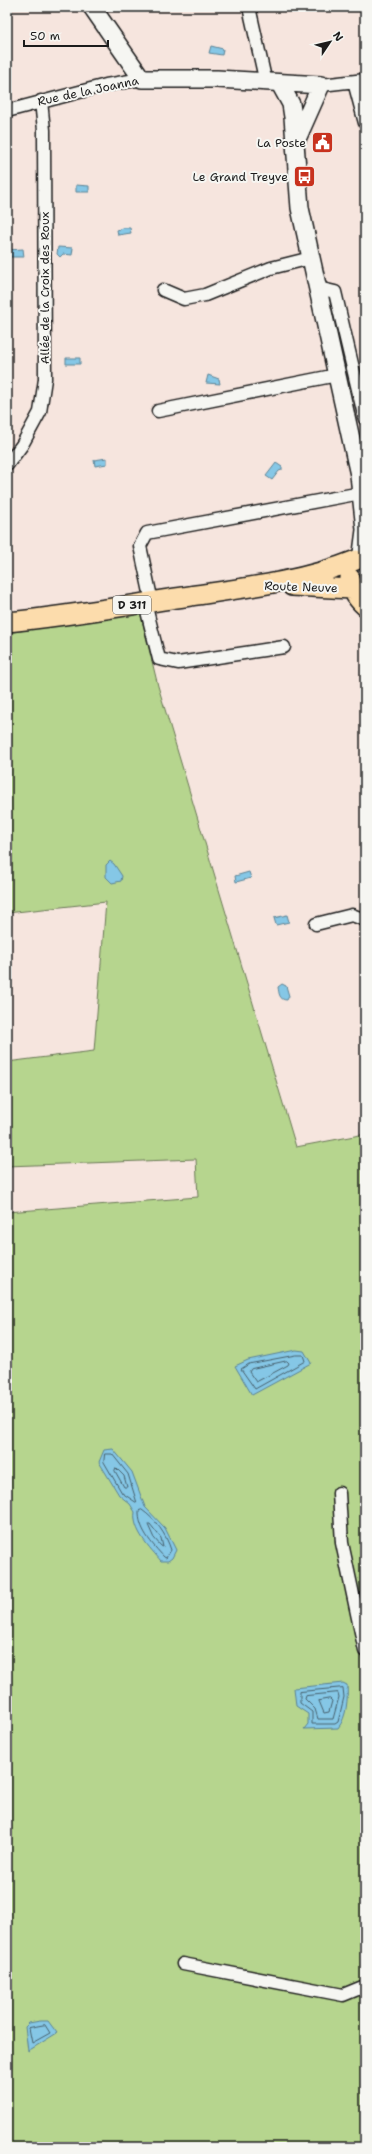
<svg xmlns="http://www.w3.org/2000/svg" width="372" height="2154" font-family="'Shantell Sans',sans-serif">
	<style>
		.green { fill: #b6d58e; stroke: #697855 }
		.water { fill: #85c7e6; stroke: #5b8395 }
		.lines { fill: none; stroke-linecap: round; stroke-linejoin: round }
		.shore { stroke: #46606d; stroke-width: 1 }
		.street-casing { stroke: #1c1c1c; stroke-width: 15 }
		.secondary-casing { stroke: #1c1c1c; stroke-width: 20 }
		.primary-casing { stroke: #1c1c1c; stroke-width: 22 }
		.street { stroke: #f6f6f2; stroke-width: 12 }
		.secondary { stroke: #f6f6f2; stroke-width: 17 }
		.primary { stroke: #fcdcac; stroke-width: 19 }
		.labels { text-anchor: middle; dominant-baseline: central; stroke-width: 4; stroke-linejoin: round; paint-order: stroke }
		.shield { fill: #f6f6f2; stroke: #5d5d5c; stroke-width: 1 }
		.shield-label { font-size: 11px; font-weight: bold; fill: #1c1c1c }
		.street-label { font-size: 12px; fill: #1c1c1c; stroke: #f6f6f2 }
		.poi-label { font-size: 12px; fill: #1c1c1c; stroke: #f6f6f2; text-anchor: end }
	</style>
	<rect width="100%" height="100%" fill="#f6e5de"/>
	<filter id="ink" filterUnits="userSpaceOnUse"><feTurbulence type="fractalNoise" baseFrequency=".025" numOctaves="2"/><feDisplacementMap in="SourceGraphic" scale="8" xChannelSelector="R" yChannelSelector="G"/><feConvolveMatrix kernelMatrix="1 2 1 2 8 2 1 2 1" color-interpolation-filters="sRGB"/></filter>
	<g filter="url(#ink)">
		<!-- green -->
		<path class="green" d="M140 612 158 686 296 1147 365 1134V2147H7V1212L198 1197 196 1159 7 1166V1062L94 1051 106 902 7 913V633Z"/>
		<!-- water -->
		<path class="water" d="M211 46 223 49 222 55 209 53Z
			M76 185 89 186V192H76Z
			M123 228H130L131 233 118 235 117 230Z
			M58 247 73 248 72 255 63 254 60 257 57 254Z
			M23 249 24 257H10L7 250Z
			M66 358H80V364H66Z
			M208 375 219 379 220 384 206 383Z
			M107 458V464L95 466 94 460Z
			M276 463 282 467V470L279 471 272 480 266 476Z
			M110 861 114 864 122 876 121 881 112 883 106 877V865Z
			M249 872 251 878 236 882 235 876Z
			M287 915 289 922 276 925 274 918Z
			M282 984 286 986 289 996 287 1000C279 1000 279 993 278 987Z
			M296 1350 304 1351 311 1363 252 1395 235 1366 248 1360Z
			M113 1449 132 1472 145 1507 165 1528 176 1550 172 1558 168 1561H161C150 1548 132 1530 135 1512L130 1504 119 1495 99 1462 104 1450Z
			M343 1683 347 1685C348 1698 347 1717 338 1728L304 1729 308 1724V1714L296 1706 294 1688Z
			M40 2021H48L57 2033 28 2051 25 2027 29 2023Z"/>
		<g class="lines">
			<!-- shore -->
			<path class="shore" d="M296 1355H303L305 1361 255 1389 241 1369 249 1364Z
				M287 1361 289 1363 288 1365 256 1382 249 1372 251 1369Z
				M105 1454H112L128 1474 137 1503 122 1493 104 1462Z
				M116 1468 124 1476 127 1487H124L115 1471Z
				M142 1510C156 1520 166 1534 171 1550L166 1558 164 1557C152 1544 138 1529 139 1511Z
				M148 1524H150L161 1538 163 1547 161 1546 154 1538Z
				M343 1688 344 1697 338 1722 335 1724H312V1712L300 1703V1692Z
				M338 1693 339 1697 333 1719H318L315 1709 305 1699 306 1696Z
				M330 1699 332 1701 329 1712 324 1713 319 1701Z
				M45 2025 50 2033 32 2043 29 2028Z"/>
			<defs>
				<path id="street" d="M249 7 266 83
					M354 82 365 123
					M321 85 365 80
					M7 111 106 85 142 79
					M318 288 335 292 365 419
					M163 290 184 299 205 295 271 268 311 258
					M158 411 337 375
					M7 465 22 445 40 412 45 379 44 130 41 101
					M152 602 140 546 147 533 361 493
					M145 603 159 659 178 663 284 647
					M316 924 352 915 365 920
					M339 1493 342 1543 365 1651
					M183 1964 343 1995 365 1986"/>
				<path id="secondary" d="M92 7 142 79H217L321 85 297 139
					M280 84 291 104 293 117 300 208 359 475 365 529
					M362 553 365 530"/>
				<path id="primary" d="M350 578C351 590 356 598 365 606
					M292 586 352 589
					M7 622C68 616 129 605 190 596 245 588 304 581 356 560"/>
			</defs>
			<!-- street casing -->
			<use href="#street" class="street-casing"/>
			<!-- secondary casing -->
			<use href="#secondary" class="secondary-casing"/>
			<!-- primary casing -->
			<use href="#primary" class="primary-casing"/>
			<!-- street -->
			<use href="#street" class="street"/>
			<!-- secondary -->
			<use href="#secondary" class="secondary"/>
			<!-- primary -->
			<use href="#primary" class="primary"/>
		</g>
	</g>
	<!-- icons -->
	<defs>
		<symbol id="civic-square" viewBox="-11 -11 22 22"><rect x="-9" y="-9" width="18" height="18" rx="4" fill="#c8321e" stroke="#f6f6f2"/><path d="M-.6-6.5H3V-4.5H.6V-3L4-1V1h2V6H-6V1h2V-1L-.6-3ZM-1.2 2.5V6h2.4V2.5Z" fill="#fff"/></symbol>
		<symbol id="bus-square" viewBox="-11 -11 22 22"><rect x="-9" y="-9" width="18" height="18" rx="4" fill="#c8321e" stroke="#f6f6f2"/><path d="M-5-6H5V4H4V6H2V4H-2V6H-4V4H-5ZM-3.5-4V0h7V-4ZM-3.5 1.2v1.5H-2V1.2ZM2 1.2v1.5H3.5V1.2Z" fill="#fff"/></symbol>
	</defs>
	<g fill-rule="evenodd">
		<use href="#civic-square" x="310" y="130" width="25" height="25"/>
		<use href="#bus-square" x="292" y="164" width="25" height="25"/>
	</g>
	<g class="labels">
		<!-- shield labels -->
		<rect class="shield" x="113" y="596" width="38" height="18" rx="3"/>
		<g class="shield-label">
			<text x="132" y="605">D 311</text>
		</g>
		<!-- street labels -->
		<g class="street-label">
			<text transform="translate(88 91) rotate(-12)">Rue de la Joanna</text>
			<text transform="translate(45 288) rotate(-90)">Allée de la Croix des Roux</text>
			<text transform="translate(301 587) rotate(2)">Route Neuve</text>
		</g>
		<!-- poi labels -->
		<g class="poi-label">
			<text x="306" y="143">La Poste</text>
			<text x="288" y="177">Le Grand Treyve</text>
		</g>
	</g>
	<!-- margin -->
	<rect width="372" height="2154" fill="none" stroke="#f6f6f2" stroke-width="24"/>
	<rect x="12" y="12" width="348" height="2130" fill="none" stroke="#1c1c1c" stroke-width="1.5" filter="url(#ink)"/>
	<!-- north arrow -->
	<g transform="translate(330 42) rotate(55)" stroke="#f6f6f2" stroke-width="3" paint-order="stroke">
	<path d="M0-3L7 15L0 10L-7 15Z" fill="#1c1c1c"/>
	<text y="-6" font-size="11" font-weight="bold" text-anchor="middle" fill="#1c1c1c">N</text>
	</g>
	<!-- scale -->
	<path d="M24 40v6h84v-6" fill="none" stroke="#1c1c1c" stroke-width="2"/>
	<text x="30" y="40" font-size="12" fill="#1c1c1c" stroke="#f6f6f2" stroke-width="3" paint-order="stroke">50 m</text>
</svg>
